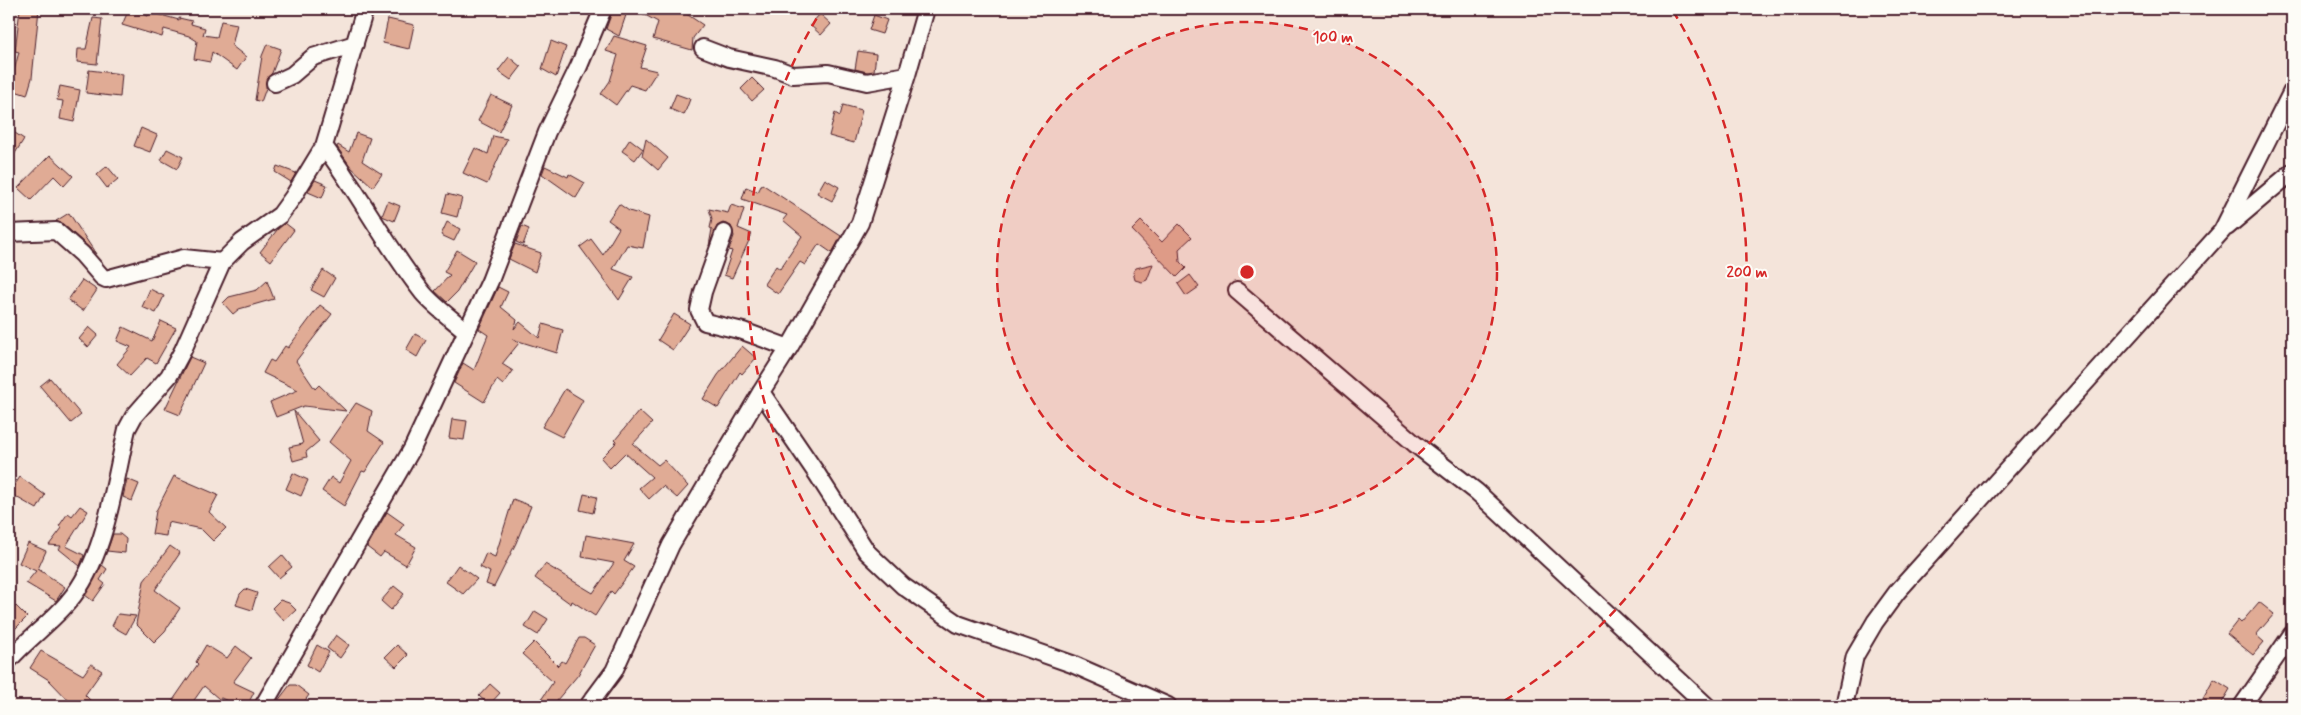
<svg xmlns="http://www.w3.org/2000/svg" width="2301" height="715" font-family="Mynerve,sans-serif">
	<style>
		.building { fill: #e0ab95; stroke: #4a1f2b }
		.lines { fill: none; stroke-linecap: round; stroke-linejoin: round }
		.street-casing { stroke: #4a1f2b; stroke-width: 20 }
		.street { stroke: #fdfcf7; stroke-width: 16 }
		.ring { fill: none; stroke: #d62828; stroke-width: 2.5; stroke-dasharray: 9 6 }
		.centre { fill: #d62828; stroke: #fdfcf7; stroke-width: 2.5 }
		.ring-label { font-size: 15px; text-anchor: middle; font-weight: bold; fill: #d62828; stroke: #fdfcf7; stroke-width: 4; stroke-linejoin: round; paint-order: stroke }
	</style>
	<rect width="100%" height="100%" fill="#f4e4da"/>
	<filter id="ink" filterUnits="userSpaceOnUse"><feTurbulence type="fractalNoise" baseFrequency=".02" numOctaves="2"/><feDisplacementMap in="SourceGraphic" scale="10" xChannelSelector="R" yChannelSelector="G"/><feConvolveMatrix kernelMatrix="1 2 1 2 8 2 1 2 1" color-interpolation-filters="sRGB"/></filter>
	<g filter="url(#ink)">
		<!-- building -->
		<path class="building" d="M20 9H39L32 78 27 95 9 89 19 52 15 51Z
			M129 9 148 16 150 12 179 20V18L192 21 191 24 205 28 203 35 217 37 221 21 237 24 232 46 246 57 237 70 212 52 210 62 194 59 197 41 189 36 164 29 162 37 122 25Z
			M613 9 627 12 619 36 606 29Z
			M634 9H679L703 25 693 38 692 50 653 39 658 22Z
			M820 14 831 24 821 35 810 25Z
			M874 15 887 20 882 34 869 30Z
			M93 18 102 19 97 64 77 62 78 49H86Z
			M388 19 414 25 409 49 383 43Z
			M614 36 647 46 640 67 657 71 645 90 630 85 616 105 601 94 610 81 618 55 606 51Z
			M551 41 566 47 556 77 542 69Z
			M267 44 281 49 272 73 267 78 266 88 261 102 255 100 262 56Z
			M858 51 876 54 874 71 867 72 855 69Z
			M509 57 521 67 511 80 498 71Z
			M89 70 122 74 120 97 86 93Z
			M752 78 764 90 752 101 741 89Z
			M60 86 80 90 74 122 60 119 63 101 57 100Z
			M676 94 690 99 684 115 670 109Z
			M491 95 512 105 499 132 478 121Z
			M843 105 862 110 854 143 829 136 835 113 840 116Z
			M141 128 157 135 150 152 134 146Z
			M9 129 24 139 9 163Z
			M356 133 370 138 362 161 382 174 373 187 351 167 337 147 338 145 349 152Z
			M493 136 507 139 487 184 463 173 475 148 488 154Z
			M630 139 643 149 635 160 622 151Z
			M646 139 668 158 658 170 642 156Z
			M167 149 183 157 177 169 161 160Z
			M50 155 73 176 64 186 54 176 31 200 18 188Z
			M107 166 118 179 107 188 97 175Z
			M277 166 296 173 291 182 275 172Z
			M545 166 568 177 569 174 585 183 576 198 542 174Z
			M825 179 839 187 832 201 817 193Z
			M315 180 327 185 322 198 308 192Z
			M762 184 841 236 832 253 819 244 805 265 800 262 778 294 764 284 776 266 780 269 802 236 783 220 787 215 742 199 746 187 758 192Z
			M447 194 462 198 457 217 442 213Z
			M388 201 400 206 394 221 382 216Z
			M619 204 629 211 649 217 643 248 627 245 613 269 633 277 619 300 580 247 591 239 603 255 619 228 608 220Z
			M731 205 744 209 738 228 752 234 732 278 724 275 732 251 729 250 734 236 731 226 723 223 717 226 709 246 712 229 710 228 712 219 709 209 728 213Z
			M69 213 96 254 63 224 56 221Z
			M1141 221 1162 242 1179 224 1192 237 1179 249 1180 262 1186 268 1177 277 1132 230Z
			M447 222 460 229 454 241 441 235Z
			M285 223 294 230 271 261 260 252 277 230Z
			M522 226 529 229 523 245 516 242Z
			M515 244 541 253 535 272 509 259Z
			M457 250 475 261 457 292 447 302 435 291 450 275 444 272Z
			M1153 264 1147 280 1142 282 1135 280 1133 272 1136 268Z
			M323 270 335 278 324 297 311 290Z
			M1190 275 1199 287 1186 296 1178 284Z
			M82 280 97 290 83 311 68 300Z
			M267 281 274 299 239 309 233 314 223 303 229 297 257 290Z
			M498 287 508 292 501 307 517 320 514 329 520 322 539 338 543 324 563 330 557 353 512 339 519 343 502 364 513 371 503 385 497 380 484 402 454 383 463 363 474 370 488 335 479 329Z
			M150 289 164 296 156 313 142 307Z
			M320 305 332 314 296 361 315 389 319 385 346 411 304 406 276 417 270 402 298 390 263 373 270 360 274 362 285 346 288 348Z
			M674 314 690 324 673 350 658 340Z
			M161 321 176 328 156 363 147 358 130 376 117 364 131 347 117 341 123 327 152 341Z
			M89 327 98 335 88 347 79 339Z
			M415 334 426 340 417 357 406 350Z
			M742 346 756 358 742 374 740 372 718 408 703 399 718 375Z
			M190 357 204 363 180 415 165 409Z
			M50 378 81 415 71 423 40 386Z
			M565 389 583 400 562 437 542 427Z
			M356 403 372 411 368 431 384 442 365 472 362 471 344 506 322 491 331 477 339 483 351 461 329 442Z
			M294 411 319 441 306 452 307 457 293 461 289 447 303 444Z
			M639 411 652 423 633 444 658 465 664 460 688 486 677 498 663 486 649 499 639 488 652 477 625 453 610 468 601 458 615 444 616 441 615 440Z
			M452 419 467 421 464 440 449 438Z
			M293 473 308 480 301 496 286 489Z
			M174 476 218 495 209 512 226 528 213 541 201 529 168 522 166 536 152 534 156 511Z
			M20 477 45 495 37 509 9 493Z
			M127 479 139 484 132 501 123 497Z
			M584 494 597 497 593 513 580 510Z
			M513 499 531 506 516 543 494 587 486 584 490 572 480 567 486 553 495 557Z
			M80 506 88 511 66 546 84 555 80 566 59 549 61 546 49 545 62 528 59 526 68 513 72 516Z
			M387 512 404 524 396 535 416 547 406 565 384 552 380 557 367 547Z
			M113 534H120L126 539 125 553 107 551Z
			M586 535 634 544 624 561 634 567 614 594 611 591 595 616 572 601 571 604 535 578 545 564 593 593 614 563 582 557Z
			M28 543 46 551 38 569 65 587 56 601 26 583 36 571 19 563Z
			M170 546 180 553 155 590 180 608 165 631 154 642 136 624 144 581Z
			M282 555 292 567 279 578 269 567Z
			M102 565 107 569 100 580 105 584 93 601 85 595Z
			M458 565 477 579 463 594 446 582Z
			M394 586 404 594 391 610 381 601Z
			M245 589 257 593 252 610 236 605 240 594Z
			M280 600 289 603 296 610 284 621 272 608Z
			M2259 602 2274 614 2256 635 2264 642 2253 655 2227 634 2238 620 2241 623Z
			M16 606 27 617 9 635V613Z
			M535 611 548 619 538 635 525 627Z
			M118 614 136 616 126 634 112 626Z
			M336 635 349 645 340 658 327 648Z
			M579 638H584L595 645 578 675 552 706H537L553 682 522 654 534 642 558 666 562 661 565 663Z
			M206 645 227 658 236 646 251 658 233 682 254 692 247 706H238L221 698 219 699 204 686 190 706H169L198 664 196 662Z
			M317 645 329 652 318 672 307 665Z
			M397 645 408 655 396 667 385 657Z
			M41 651 83 675 91 664 102 671 85 695 96 706H74L49 680 30 668Z
			M2214 679 2230 689 2220 706H2199Z
			M490 684 500 693 489 705 479 696Z
			M290 685H296L309 695 301 706H274Z"/>
		<g class="lines">
			<defs>
				<path id="street" d="M703 48 729 58 775 68 793 75 828 73 867 82 907 75
					M275 83 292 75 313 57 355 44
					M324 146C359 193 386 246 423 293 435 307 452 319 466 331
					M2227 227 2292 172
					M9 233 56 231 82 254 102 277 106 279 184 258 222 262
					M724 233 703 292 699 310 705 322 743 331 789 348
					M1237 291 1415 444 1477 492 1707 706
					M761 392 817 474 867 552 903 586 958 624 1072 664 1168 706
					M9 660C27 639 51 623 69 601 106 558 114 483 127 429L134 416 169 376 183 350 222 262 242 242 280 215 293 197 324 146 365 9
					M263 706 412 449 490 281 547 132 579 66 603 9
					M588 706 614 671 671 545 761 392 789 348 860 223 907 75 926 9
					M1844 706 1855 656 1875 622 1897 592 2222 231 2292 91
					M2242 706 2292 634"/>
			</defs>
			<!-- street casing -->
			<use href="#street" class="street-casing"/>
			<!-- street -->
			<use href="#street" class="street"/>
		</g>
	</g>
	<!-- distance rings -->
	<circle cx="1247" cy="272" r="250" fill="#d62828" fill-opacity=".12"/>
	<g class="ring">
		<circle cx="1247" cy="272" r="250"/>
		<path d="M997 705A500 500 0 0 1 821 11M1673 11A500 500 0 0 1 1497 705"/>
	</g>
	<circle cx="1247" cy="272" r="8" class="centre"/>
	<g class="ring-label">
		<text x="1333" y="42">100 m</text>
		<text x="1747" y="277">200 m</text>
	</g>
	<!-- margin -->
	<rect width="2301" height="715" fill="none" stroke="#fdfcf7" stroke-width="30"/>
	<rect x="15" y="15" width="2271" height="685" fill="none" stroke="#4a1f2b" stroke-width="2" filter="url(#ink)"/>
</svg>
